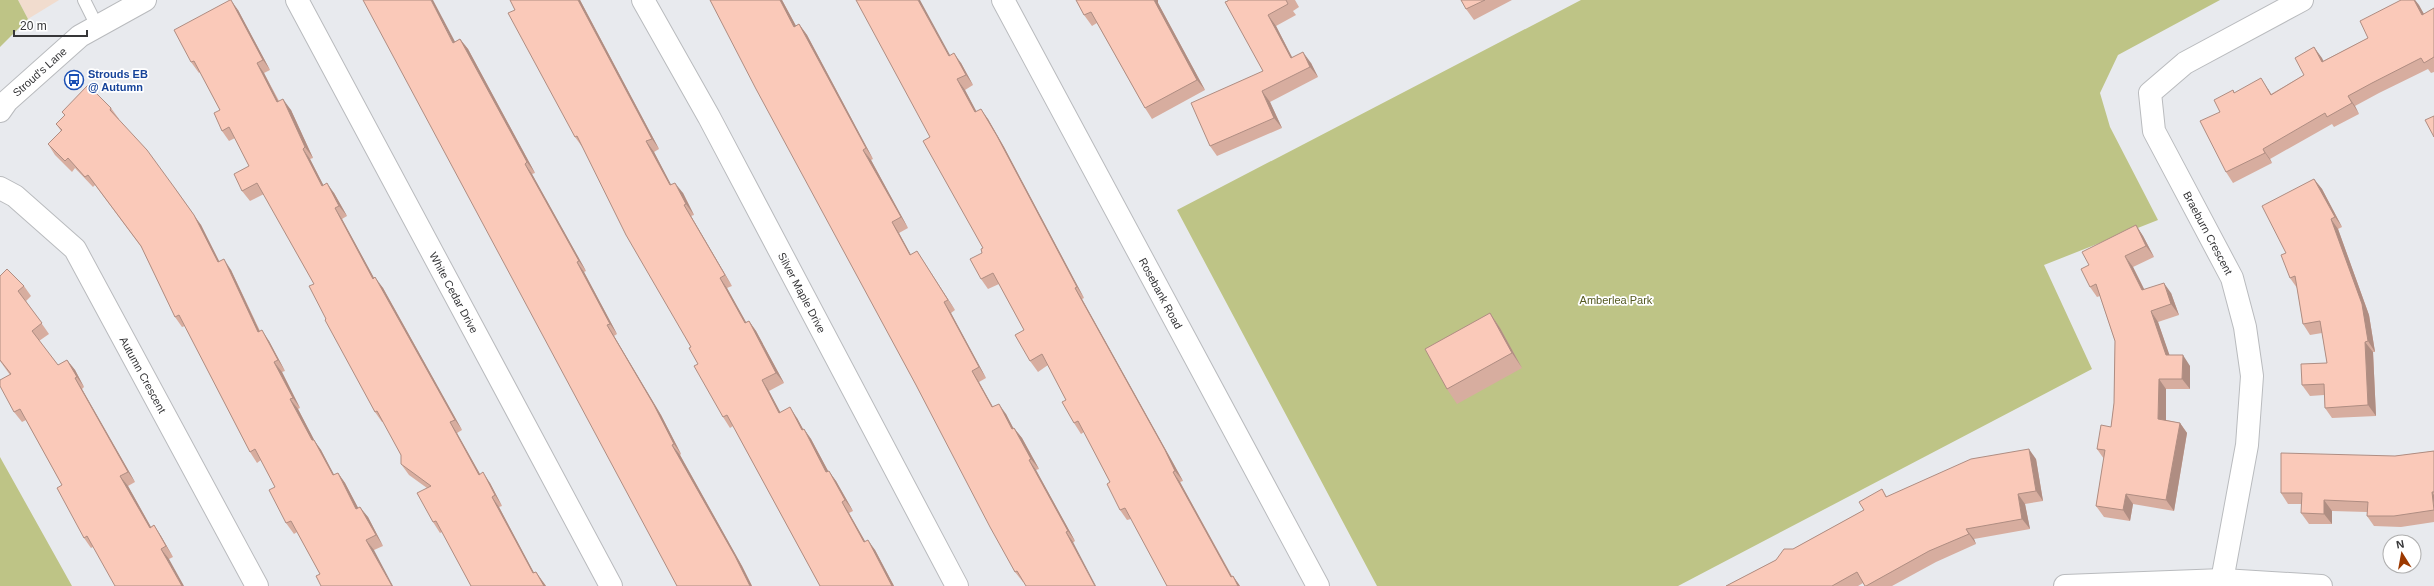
<svg xmlns="http://www.w3.org/2000/svg" width="2434" height="586" font-family="Helvetica,sans-serif">
	<style>
		.education { fill: #f1dcce }
		.green { fill: #bec486 }
		.lines { fill: none; stroke-linecap: round; stroke-linejoin: round }
		.service-casing { stroke: #b9bbbe; stroke-width: 14 }
		.minor-casing { stroke: #b9bbbe; stroke-width: 24 }
		.tertiary-casing { stroke: #b9bbbe; stroke-width: 24 }
		.service { stroke: #fff; stroke-width: 12 }
		.minor { stroke: #fff; stroke-width: 22 }
		.tertiary { stroke: #fff; stroke-width: 22 }
		.wall { fill: #d7ad9f }
		.shaded-wall { fill: #af8d82 }
		.building { fill: #fac9b9; stroke: #af8d82 }
		.labels { text-anchor: middle; dominant-baseline: central; stroke-width: 3.5; stroke-linejoin: round; paint-order: stroke }
		.street-label { font-size: 11px; fill: #363638; stroke: #fff }
		.transit-label { font-size: 11px; font-weight: bold; fill: #164399; stroke: #fff; text-anchor: start }
		.park-label { font-size: 11px; fill: #545920; stroke: #fff }
	</style>
	<rect width="100%" height="100%" fill="#e8eaee"/>
	<!-- education -->
	<path class="education" d="M18 0H59L28 19Z"/>
	<!-- green -->
	<path class="green" d="M0 0H18L28 19 0 47Z
		M1581 0H2220L2118 55 2100 93 2110 127 2158 220 2044 265 2092 369 1678 586H1377L1177 210Z
		M0 457 72 586H0Z"/>
	<g class="lines">
		<defs>
			<path id="service" d="M84 0 97 26"/>
			<g id="minor">
				<path id="s1" d="M297 0 611 586"/>
				<path id="s2" d="M643 0 709 117 957 586"/>
				<path id="s3" d="M0 188 15 196 75 249 257 586"/>
				<path d="M2065 586 2223 580 2321 586"/>
				<path d="M2221 586 2247 445 2252 376 2245 327 2232 278 2154 131 2150 93 2185 63 2302 0"/>
			</g>
			<g id="tertiary">
				<path id="s4" d="M1003 0 1318 586"/>
				<path id="s5" d="M0 111 7 101 80 36 145 0"/>
			</g>
		</defs>
		<!-- service casing -->
		<use href="#service" class="service-casing"/>
		<!-- minor casing -->
		<use href="#minor" class="minor-casing"/>
		<!-- tertiary casing -->
		<use href="#tertiary" class="tertiary-casing"/>
		<!-- service -->
		<use href="#service" class="service"/>
		<!-- minor -->
		<use href="#minor" class="minor"/>
		<!-- tertiary -->
		<use href="#tertiary" class="tertiary"/>
	</g>
	<!-- wall -->
	<path class="wall" d="M510 0H580L659 149 654 152 671 185 683 193 694 215 691 216 732 286 727 288 746 322 749 321 756 331 784 383 769 391 780 412 797 418 803 429H804L811 439 828 471 836 481 853 511 849 513 865 541 875 550 894 586H820L733 426 730 428 723 417 698 364 691 347 583 148 575 137 515 10Z
		M710 0H782L796 26 799 24 807 35 873 159 871 160 908 228 899 233 911 255 917 251 955 310 951 313 986 378 979 382 993 407 1006 414 1013 428H1014L1022 438 1039 469 1036 470 1075 541 1023 582 1015 572 916 385Z
		M1076 0H1158V3L1205 90 1152 119 1145 108 1097 23 1092 26 1084 15Z
		M1228 0H1295L1299 7 1293 11 1296 15 1276 26 1292 57 1311 63 1318 77 1270 102 1282 128 1217 156 1210 146 1263 71Z
		M1461 0H1512L1474 20 1466 9Z
		M2401 0H2415L2424 14 2434 8V72L2431 73 2428 69 2379 93 2355 106 2359 114 2334 127 2332 124 2270 159 2272 163 2233 183 2226 172 2220 112 2233 90 2235 93 2268 89 2271 94 2304 75 2314 47 2323 61 2368 38Z
		M238 10 270 70 264 73 279 101 291 110 313 158 310 159 323 185 334 193 347 216 342 219 374 278 383 288 462 430 457 433 480 474 490 483 502 506 499 507 534 573 536 572 546 586H471L442 532 440 533 433 522 427 488 409 475 401 464V455L384 422H382L375 412 326 319 314 284 264 194 250 201 242 191 249 166 235 138 229 141 222 131 220 110 200 72 199 73 191 62Z
		M460 39 468 49 535 173 532 174 586 271 584 272 617 334 614 336 661 415 681 454 680 455 742 566 752 586H677L455 42Z
		M950 55 961 63 973 85 965 90 976 111 988 119 1004 147 1084 298 1082 299 1172 461 1183 481 1180 482 1232 576H1233L1240 586H1167L1131 519 1127 520 1120 510 1110 482 1084 432 1081 434 1074 423 1066 400 1048 365 1038 372 1030 361 1024 330 999 284 988 289 981 279 982 253 983 248 930 137Z
		M111 108 119 119H118L201 225 219 261 231 270 260 331 269 341 285 371 282 372 300 408 298 409 314 440 321 450 334 475 338 473 345 483 358 508 368 517 383 546 320 574 297 532 294 534 286 523 275 487 261 460 257 463 250 452 185 326 182 327 175 317 142 248 95 185 93 187 75 168 72 172 55 155 48 144 61 131 56 124 65 116 62 112Z
		M2314 179 2322 189 2342 227 2338 229 2369 315 2375 352H2373L2376 416 2332 418 2325 408 2324 395 2310 396 2302 385 2327 363 2322 333 2310 335 2303 324 2297 288 2290 278Z
		M2136 225 2143 236 2154 257 2133 267 2144 289 2171 293 2179 315 2158 322 2169 355 2190 366V389H2166V420L2180 423 2187 433 2174 511 2133 504 2130 521 2104 517 2096 506 2104 459 2097 449 2111 427 2114 403 2115 341 2100 296 2097 297 2090 287 2089 265Z
		M0 276 24 286 31 296 26 301 49 334 39 341 58 365 67 360 75 370 84 387 82 389 135 482 128 486 151 527 154 525 161 536 173 557 169 559 93 547 91 548 84 538 62 485 26 420 22 422 14 412 10 375 0 361Z
		M1490 313 1500 328 1522 368 1457 404 1447 389Z
		M2434 451V522L2401 527 2374 526 2367 516V512L2332 511V524H2309L2301 513 2302 504H2288L2281 493 2395 456Z
		M2036 459 2043 501 2025 504 2030 529 1974 539 1976 544 1936 562 1892 586H1865L1863 583 1858 586H1726L1776 560 1793 549 1864 510 1882 489 1887 497Z"/>
	<!-- shaded-wall -->
	<path class="shaded-wall" d="M231 0 238 10 270 70 263 60Z
		M431 0H433L461 53 453 43Z
		M578 0H580L659 149 652 139Z
		M780 0H782L802 37 794 27Z
		M918 0H920L956 66 949 56Z
		M1154 0H1158V3L1205 90 1197 80Z
		M2414 0H2415L2419 5 2430 25 2422 15Z
		M1268 15 1276 26 1298 69 1291 58Z
		M799 24 807 35 873 159 866 148Z
		M460 39 468 49 535 173 527 162Z
		M2314 47 2322 58 2329 72 2322 62Z
		M1303 52 1311 63 1318 77 1310 67Z
		M954 53 961 63 973 85 966 75Z
		M257 63 264 73 284 113 277 102Z
		M2261 78 2268 89 2278 105 2271 95Z
		M957 79 965 90 982 122 975 112Z
		M1262 91 1270 102 1282 128 1274 118Z
		M2348 96 2355 106 2359 114 2352 103Z
		M283 99 291 110 313 158 305 147Z
		M981 109 988 119 1004 147 1084 298 1077 287Z
		M646 141 654 152 677 196 670 185Z
		M303 149 310 159 329 196 322 186Z
		M2263 149 2270 159 2272 163 2265 153Z
		M863 150 871 160 908 228 901 217Z
		M525 164 532 174 586 271 579 261Z
		M2314 179 2322 189 2342 227 2335 217Z
		M327 183 334 193 347 216 339 206Z
		M675 183 683 193 694 215 686 204Z
		M174 187 201 225 225 273 218 262Z
		M684 205 691 216 732 286 725 275Z
		M335 208 342 219 380 289 373 279Z
		M2331 219 2338 229 2369 315 2375 352 2368 341Z
		M892 222 899 233 917 266 910 255Z
		M2136 225 2143 236 2154 257 2146 246Z
		M917 251 924 262 955 310 948 300Z
		M2125 256 2133 267 2150 301 2142 290Z
		M224 259 231 270 265 343 258 332Z
		M577 262 584 272 617 334 610 324Z
		M375 277 383 288 462 430 455 420Z
		M720 278 727 288 752 333 745 323Z
		M2164 283 2171 293 2179 315 2171 304Z
		M1075 288 1082 299 1172 461 1183 481 1175 471Z
		M944 302 951 313 986 378 979 367Z
		M2151 311 2158 322 2173 365 2166 355Z
		M1490 313 1500 328 1522 368 1512 353Z
		M749 321 756 331 784 383 776 373Z
		M607 325 614 336 661 415 681 454 674 444Z
		M262 330 269 341 285 371 278 360Z
		M2365 342 2373 352 2376 416 2368 405Z
		M2183 355 2190 366V389L2182 379Z
		M67 360 75 370 84 387 77 377Z
		M274 362 282 372 300 408 293 398Z
		M972 371 979 382 999 418 992 407Z
		M75 378 82 389 135 482 128 472Z
		M2159 379 2166 389V429L2158 419Z
		M762 380 769 391 786 423 779 413Z
		M290 399 298 409 320 451 312 440Z
		M999 404 1006 414 1019 439 1012 429Z
		M790 407 797 418 809 440 802 430Z
		M450 422 457 433 486 485 479 475Z
		M2180 423 2187 433 2174 511 2166 500Z
		M1014 428 1022 438 1039 469 1031 459Z
		M804 429 811 439 834 482 826 472Z
		M314 440 321 450 340 486 333 475Z
		M672 445 680 455 742 566 752 586H750Z
		M2029 449 2036 459 2043 501 2036 491Z
		M1029 460 1036 470 1075 541 1068 531Z
		M829 471 836 481 853 511 845 500Z
		M483 472 490 483 502 506 495 495Z
		M1173 472 1180 482 1237 586 1231 577Z
		M338 473 345 483 364 519 356 509Z
		M120 476 128 486 157 538 150 528Z
		M2432 492 2434 495V506Z
		M2018 494 2025 504 2030 529 2022 519Z
		M2126 494 2133 504 2130 521 2123 510Z
		M492 497 499 507 540 584 533 573Z
		M2324 500 2332 511V524L2324 514Z
		M842 502 849 513 871 552 864 542Z
		M360 507 368 517 383 546 376 535Z
		M154 525 161 536 173 557 166 546Z
		M1966 529 1974 539 1976 544 1969 534Z
		M1066 532 1073 542 1096 586H1095Z
		M366 540 374 550 393 586H392Z
		M868 540 875 550 894 586H892Z
		M161 549 169 559 184 586H182Z
		M536 572 543 582 546 586H544Z
		M1233 576 1240 586H1238Z"/>
	<!-- building -->
	<path class="building" d="M230 0H231L263 60 257 63 277 102 283 99 305 147 303 149 322 186 327 183 339 206 335 208 373 279 375 277 455 420 450 422 479 475 483 472 495 495 492 497 533 573 536 572 544 586H471L436 521 433 522 417 493 431 486 401 464V455L377 411 375 412 325 320 326 319 309 286 314 284 257 183 242 191 234 174 249 166 229 127 222 131 214 113 220 110 194 61 191 62 174 30Z
		M363 0H431L453 43 460 39 527 162 525 164 579 261 577 262 610 324 607 325 654 405 674 444 672 445 735 556 750 586H677Z
		M510 0H578L652 139 646 141 670 185 675 183 686 204 684 205 725 275 720 278 745 323 749 321 776 373 762 380 779 413 790 407 802 430 804 429 826 472 829 471 845 500 842 502 864 542 868 540 892 586H820L727 415 723 417 694 366 698 364 689 348 691 347 626 235 577 136 575 137 508 13 515 10Z
		M710 0H780L794 27 799 24 866 148 863 150 901 217 892 222 910 255 917 251 948 300 944 302 979 367 972 371 992 407 999 404 1012 429 1014 428 1031 459 1029 460 1068 531 1066 532 1095 586H1026L1017 571 1015 572 990 527 916 385 756 89Z
		M856 0H918L949 56 954 53 966 75 957 79 975 112 981 109 997 136 1077 287 1075 288 1165 450 1175 471 1173 472 1231 577 1233 576 1238 586H1167L1125 508 1120 510 1107 484 1110 482 1078 421 1074 423 1062 402 1066 400 1042 354 1030 361 1015 335 1024 330 993 273 981 279 970 259 982 253 981 249 983 248 923 141 930 137Z
		M1076 0H1154L1197 80 1145 108 1091 12 1084 15Z
		M1228 0H1286L1288 4 1268 15 1291 58 1303 52 1310 67 1262 91 1274 118 1210 146 1191 103 1263 71 1225 2 1228 1Z
		M1461 0H1485L1466 9Z
		M2401 0H2414L2422 15 2434 8V57L2424 63 2421 58 2372 83 2348 96 2352 103 2327 117 2325 113 2263 149 2265 153 2226 172 2200 121 2220 112 2214 100 2233 90 2234 93 2261 78 2271 95 2304 75 2295 58 2314 47 2322 62 2368 38 2360 21Z
		M88 85 111 108 110 110 147 150 174 187 194 215 218 262 224 259 258 332 262 330 278 360 274 362 293 398 290 399 312 440H314L333 475 338 473 356 509 360 507 376 535 366 540 392 586H321L316 576 320 574 291 521 286 523 269 490 275 487 255 449 250 452 179 315 175 317 141 246 88 175 85 177 68 158 65 161 48 144 62 130 56 124 65 115 62 112Z
		M2434 116V137L2425 120Z
		M2314 179 2335 217 2331 219 2362 304 2368 341 2365 342 2368 405 2325 408 2324 384 2302 385 2301 364 2327 363 2320 321 2303 324 2295 276 2290 278 2281 255 2286 253 2262 206Z
		M2136 225 2146 246 2125 256 2142 290 2164 283 2171 304 2151 311 2166 355H2183L2182 379H2159L2158 419 2180 423 2166 500 2126 494 2123 510 2096 506 2105 450 2097 449 2101 425 2111 427 2114 403 2115 341 2096 284 2090 287 2081 269 2089 265 2082 252Z
		M7 269 24 286 18 291 42 323 32 331 58 365 67 360 77 377 75 378 128 472 120 476 150 528 154 525 166 546 161 549 182 586H115L87 536 84 538 57 488 62 485 20 409 14 412 0 386V380L11 374 0 360V276Z
		M1490 313 1512 353 1447 389 1425 349Z
		M2029 449 2036 491 2018 494 2022 519 1966 529 1969 534 1929 551 1866 586H1865L1857 572 1832 586H1726L1776 560 1784 549H1793L1864 510 1859 502 1882 489 1886 497 1971 459Z
		M2434 451V492H2432L2434 510 2394 516H2367L2368 502 2324 500V514L2301 513 2302 493H2281V453L2395 456Z"/>
	<!-- icons -->
	<defs>
		<symbol id="bus-ring" viewBox="-11 -11 22 22"><circle r="9.5" fill="#fff" stroke="#1a4fb4" stroke-width="1.5"/><path d="M-5-6H5V4H4V6H2V4H-2V6H-4V4H-5ZM-3.5-4V0h7V-4ZM-3.5 1.2v1.5H-2V1.2ZM2 1.2v1.5H3.5V1.2Z" fill="#1a4fb4"/></symbol>
	</defs>
	<g fill-rule="evenodd">
		<use href="#bus-ring" x="63" y="69" width="22" height="22"/>
	</g>
	<g class="labels">
		<!-- street labels -->
		<g class="street-label">
			<text stroke="none"><textPath href="#s5" startOffset="56">Stroud's Lane</textPath></text>
			<text transform="translate(2208 233) rotate(62)">Braeburn Crescent</text>
			<text stroke="none"><textPath href="#s2" startOffset="333">Silver Maple Drive</textPath></text>
			<text stroke="none"><textPath href="#s1" startOffset="332">White Cedar Drive</textPath></text>
			<text stroke="none"><textPath href="#s4" startOffset="333">Rosebank Road</textPath></text>
			<text stroke="none"><textPath href="#s3" startOffset="240">Autumn Crescent</textPath></text>
		</g>
		<!-- transit labels -->
		<g class="transit-label">
			<text x="88" y="74">Strouds EB<tspan x="88" dy="13">@ Autumn</tspan></text>
		</g>
		<!-- park labels -->
		<g class="park-label">
			<text x="1616" y="300">Amberlea Park</text>
		</g>
	</g>
	<!-- north arrow -->
	<g transform="translate(2402 554) rotate(349)"><circle r="19" fill="#ffffff" stroke="#afafaf"/>
	<path d="M0-3L7 15L0 10L-7 15Z" fill="#9c3800"/>
	<text y="-6" font-size="11" font-weight="bold" text-anchor="middle" fill="#363638">N</text>
	</g>
	<!-- scale -->
	<path d="M14 30v6h73v-6" fill="none" stroke="#363638" stroke-width="2"/>
	<text x="20" y="30" font-size="12" fill="#363638" stroke="#ffffff" stroke-width="3" paint-order="stroke">20 m</text>
</svg>
